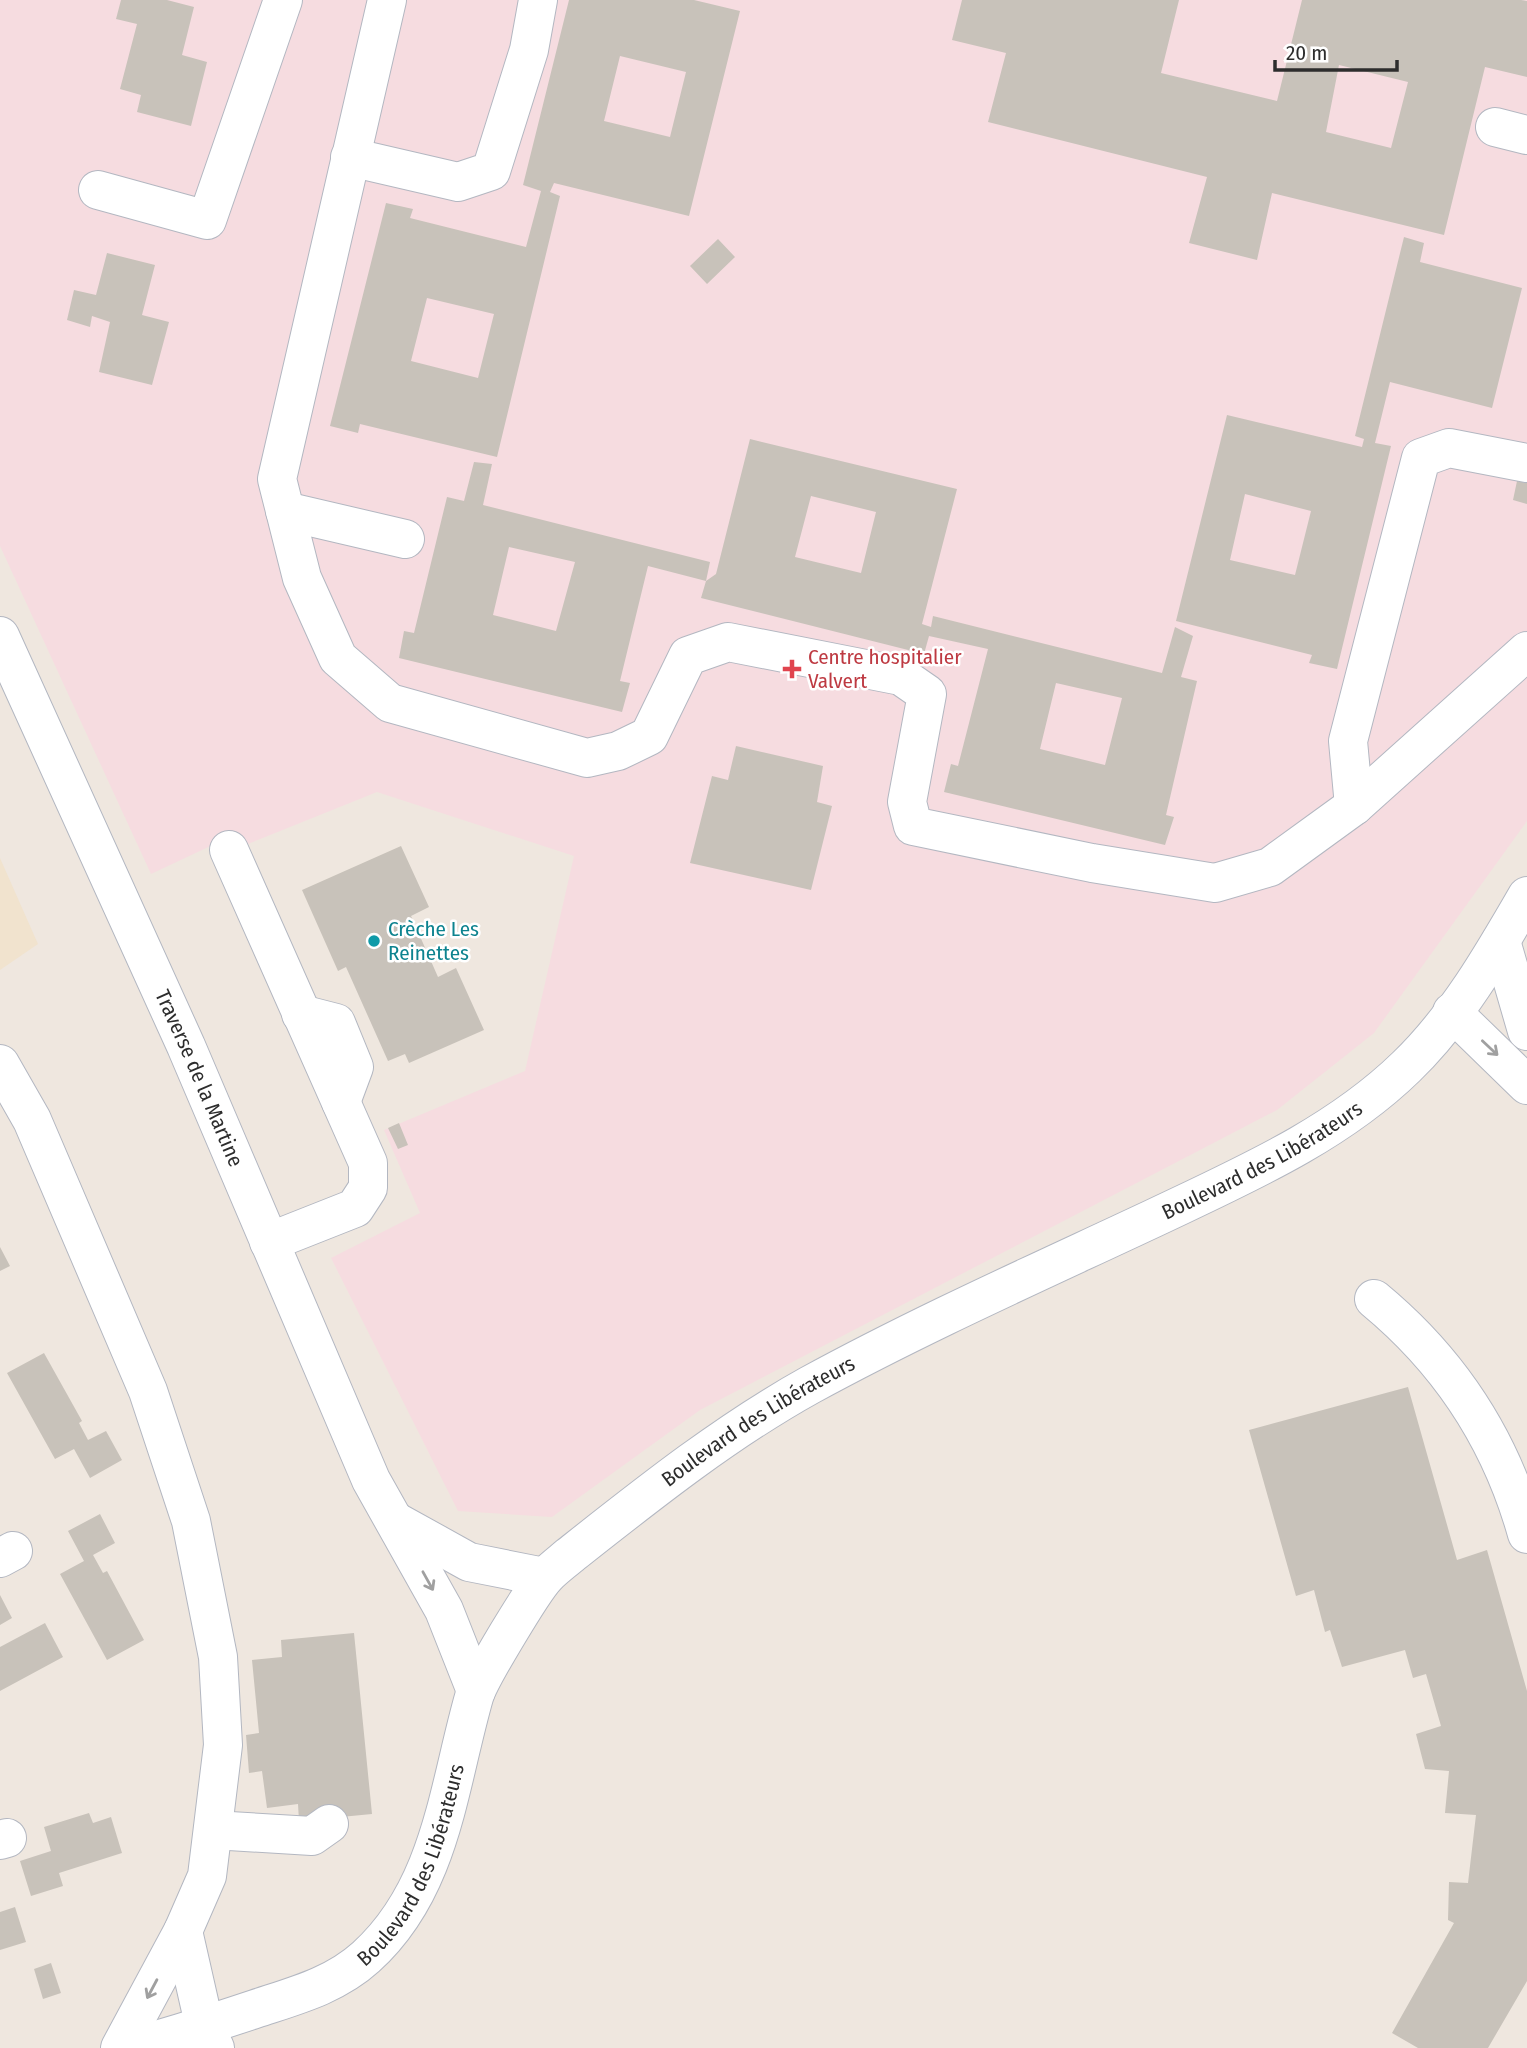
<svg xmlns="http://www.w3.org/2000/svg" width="1527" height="2048" font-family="'Fira Sans Condensed',sans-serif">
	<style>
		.education { fill: #f1e3ce }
		.medical { fill: #f6dce0 }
		.building { fill: #c8c2ba; fill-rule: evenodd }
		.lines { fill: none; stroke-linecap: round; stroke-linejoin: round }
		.minor-casing { stroke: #b3b7c1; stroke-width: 40 }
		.minor { stroke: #fff; stroke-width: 38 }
		.oneway { stroke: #a0a0a0 }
		.health-dot { fill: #e0444e; stroke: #fff; stroke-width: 2.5 }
		.culture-dot { fill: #0f9aa8; stroke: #fff; stroke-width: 2.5 }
		.labels { text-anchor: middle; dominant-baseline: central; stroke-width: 5; stroke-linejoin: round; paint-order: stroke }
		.health-label { font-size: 21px; fill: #be3a42; stroke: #fff; text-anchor: start }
		.culture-label { font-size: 21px; fill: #0d838f; stroke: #fff; text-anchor: start }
		.street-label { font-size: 21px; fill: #2d2d2d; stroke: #fff }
	</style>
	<rect width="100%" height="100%" fill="#efe7df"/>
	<!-- education -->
	<path class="education" d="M0 858 38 944 0 970Z"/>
	<!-- medical -->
	<path class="medical" d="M0 0H1527V821L1374 1033 1277 1110 700 1410 552 1517 458 1511 331 1258 420 1213 384 1130 525 1071 574 856 377 792 243 846 236 834 151 874 0 546Z"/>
	<!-- building -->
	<path class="building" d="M121 0H167L194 7 182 55 207 62 191 126 137 112 141 95 120 89 137 24 116 19Z
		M569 0H694L740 11 689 216 554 183 550 192 560 196 497 457 360 424 358 433 330 426 386 203 413 209 410 218 526 247 541 191 523 185ZM620 56 686 72 670 137 604 121ZM427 298 494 314 478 378 411 361Z
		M962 0H1179L1161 73 1277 101 1302 0H1521L1527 1V77L1485 67 1444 235 1272 193 1257 260 1189 243 1207 177 988 122 1006 53 952 40ZM1339 65 1408 82 1391 148 1326 132Z
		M1404 237 1424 243 1420 262 1522 288 1492 408 1390 382 1375 443 1391 446 1337 669 1309 663 1312 655 1176 621 1227 415 1362 447 1364 439 1355 436ZM1245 494 1311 511 1295 575 1230 560Z
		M718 239 735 257 707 284 690 266Z
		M107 253 155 265 142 315 169 322 152 385 99 372 110 322 92 316 90 327 67 320 74 290 96 295Z
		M750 439 957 489 922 624 931 627 933 616 1162 673 1175 627 1193 636 1181 677 1197 681 1166 815 1174 817 1165 845 944 792 951 764 958 766 988 649 929 636 924 654 701 598 706 581 716 574ZM811 496 876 512 861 573 795 557ZM1056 683 1122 698 1105 765 1040 749Z
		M474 462 492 464 483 505 710 562 706 581 648 566 620 681 630 683 622 712 399 658 404 631 414 633 447 497 464 501ZM509 547 575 562 556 631 493 615Z
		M1517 481 1527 483V504L1513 500Z
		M736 746 823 766 817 802 832 806 811 890 690 863 712 776 728 780Z
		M401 846 429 907 411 916 438 977 456 968 484 1030 409 1063 405 1054 388 1061 346 967 338 971 302 890Z
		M399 1123 408 1145 398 1149 388 1128Z
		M0 1247 10 1266 0 1271Z
		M44 1353 82 1421 79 1423 88 1440 106 1431 122 1460 90 1478 74 1449 55 1459 7 1373Z
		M1408 1387 1457 1560 1487 1550 1527 1691V1981L1488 2048H1418L1392 2033 1454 1923 1448 1920 1449 1882 1468 1883 1476 1815 1445 1813 1449 1771 1425 1769 1416 1734 1441 1726 1426 1674 1413 1678 1405 1650 1342 1667 1330 1630 1325 1632 1314 1590 1296 1596 1249 1430Z
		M100 1514 115 1543 93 1555 103 1573 107 1571 144 1640 107 1660 60 1574 84 1561 68 1531Z
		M0 1595 12 1618 0 1625Z
		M45 1623 63 1657 0 1691V1647Z
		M354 1633 372 1814 299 1821 298 1804 267 1808 262 1771 249 1773 246 1735 259 1733 252 1660 282 1657 281 1640Z
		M89 1813 93 1823 111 1817 122 1853 59 1873 63 1886 31 1896 20 1861 51 1851 44 1827Z
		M15 1907 26 1942 0 1950V1912Z
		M51 1963 61 1993 43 1999 34 1969Z"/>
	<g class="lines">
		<defs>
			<g id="minor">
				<path d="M387 0 277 479 302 578 338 658 390 703 587 758 618 751 649 736 688 656 728 642 901 676 927 694 907 802 913 826 1092 863 1215 883 1270 867 1354 806 1527 651"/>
				<path d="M1495 127 1527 135"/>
				<path d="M350 157 458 182 491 171 529 50 538 0"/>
				<path d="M98 190 207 220 283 0"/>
				<path d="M285 511 405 539"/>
				<path id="s1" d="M0 636 186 1046 371 1480 444 1610 476 1691"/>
				<path d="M1354 806 1348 741 1421 458 1449 448 1527 463"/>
				<path d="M229 850 368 1163V1188L355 1208 269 1242"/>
				<path d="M1501 941 1527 1031"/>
				<path d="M1452 1012 1527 1085"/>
				<path d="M301 1014 336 1023 354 1067 341 1102"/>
				<path d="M0 1064 32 1120 148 1391 191 1521 218 1657 223 1745 207 1876 183 1931 120 2048"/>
				<path d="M1374 1299C1449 1361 1501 1440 1527 1534"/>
				<path d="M395 1521 469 1562 544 1577"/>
				<path d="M0 1558 13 1551"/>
				<path d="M213 1830 312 1836 329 1824"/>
				<path d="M0 1840 7 1838"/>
				<path d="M183 1931 205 2028 215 2048"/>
				<path id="s2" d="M127 2048C171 2037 213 2023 255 2009 294 1996 334 1986 366 1957 441 1889 448 1788 474 1697 479 1679 534 1588 547 1575 554 1568 562 1562 569 1556 645 1496 725 1432 810 1385 922 1324 1039 1272 1154 1218 1242 1176 1335 1136 1406 1067 1456 1019 1493 955 1527 896"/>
			</g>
		</defs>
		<!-- minor casing -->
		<use href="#minor" class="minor-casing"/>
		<!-- minor -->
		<use href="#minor" class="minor"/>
	</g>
	<!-- one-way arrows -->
	<defs><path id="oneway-shaft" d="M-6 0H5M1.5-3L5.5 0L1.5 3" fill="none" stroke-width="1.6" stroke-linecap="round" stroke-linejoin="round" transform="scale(1.75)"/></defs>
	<g class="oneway">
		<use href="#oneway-shaft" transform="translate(1490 1048) rotate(43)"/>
		<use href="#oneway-shaft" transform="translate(428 1581) rotate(61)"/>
		<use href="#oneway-shaft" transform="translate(152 1989) rotate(118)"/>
	</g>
	<!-- markers -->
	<path class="health-dot" d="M788.5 658.5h7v7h7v7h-7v7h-7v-7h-7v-7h7z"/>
	<circle class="culture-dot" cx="374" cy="941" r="7"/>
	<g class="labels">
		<!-- health labels -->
		<g class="health-label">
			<text x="808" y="657">Centre hospitalier<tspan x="808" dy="24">Valvert</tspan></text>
		</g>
		<!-- culture labels -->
		<g class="culture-label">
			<text x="388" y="929">Crèche Les<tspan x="388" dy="24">Reinettes</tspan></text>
		</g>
		<!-- street labels -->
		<g class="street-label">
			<text stroke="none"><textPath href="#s1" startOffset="485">Traverse de la Martine</textPath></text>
			<text stroke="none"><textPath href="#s2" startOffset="1516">Boulevard des Libérateurs</textPath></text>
			<text stroke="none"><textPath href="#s2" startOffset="948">Boulevard des Libérateurs</textPath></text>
			<text stroke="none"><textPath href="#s2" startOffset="362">Boulevard des Libérateurs</textPath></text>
		</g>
	</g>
	<!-- scale -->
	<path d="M1275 60v10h122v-10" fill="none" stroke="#2d2d2d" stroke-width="3.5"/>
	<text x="1286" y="60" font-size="21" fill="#2d2d2d" stroke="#ffffff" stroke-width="5" paint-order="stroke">20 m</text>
</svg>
